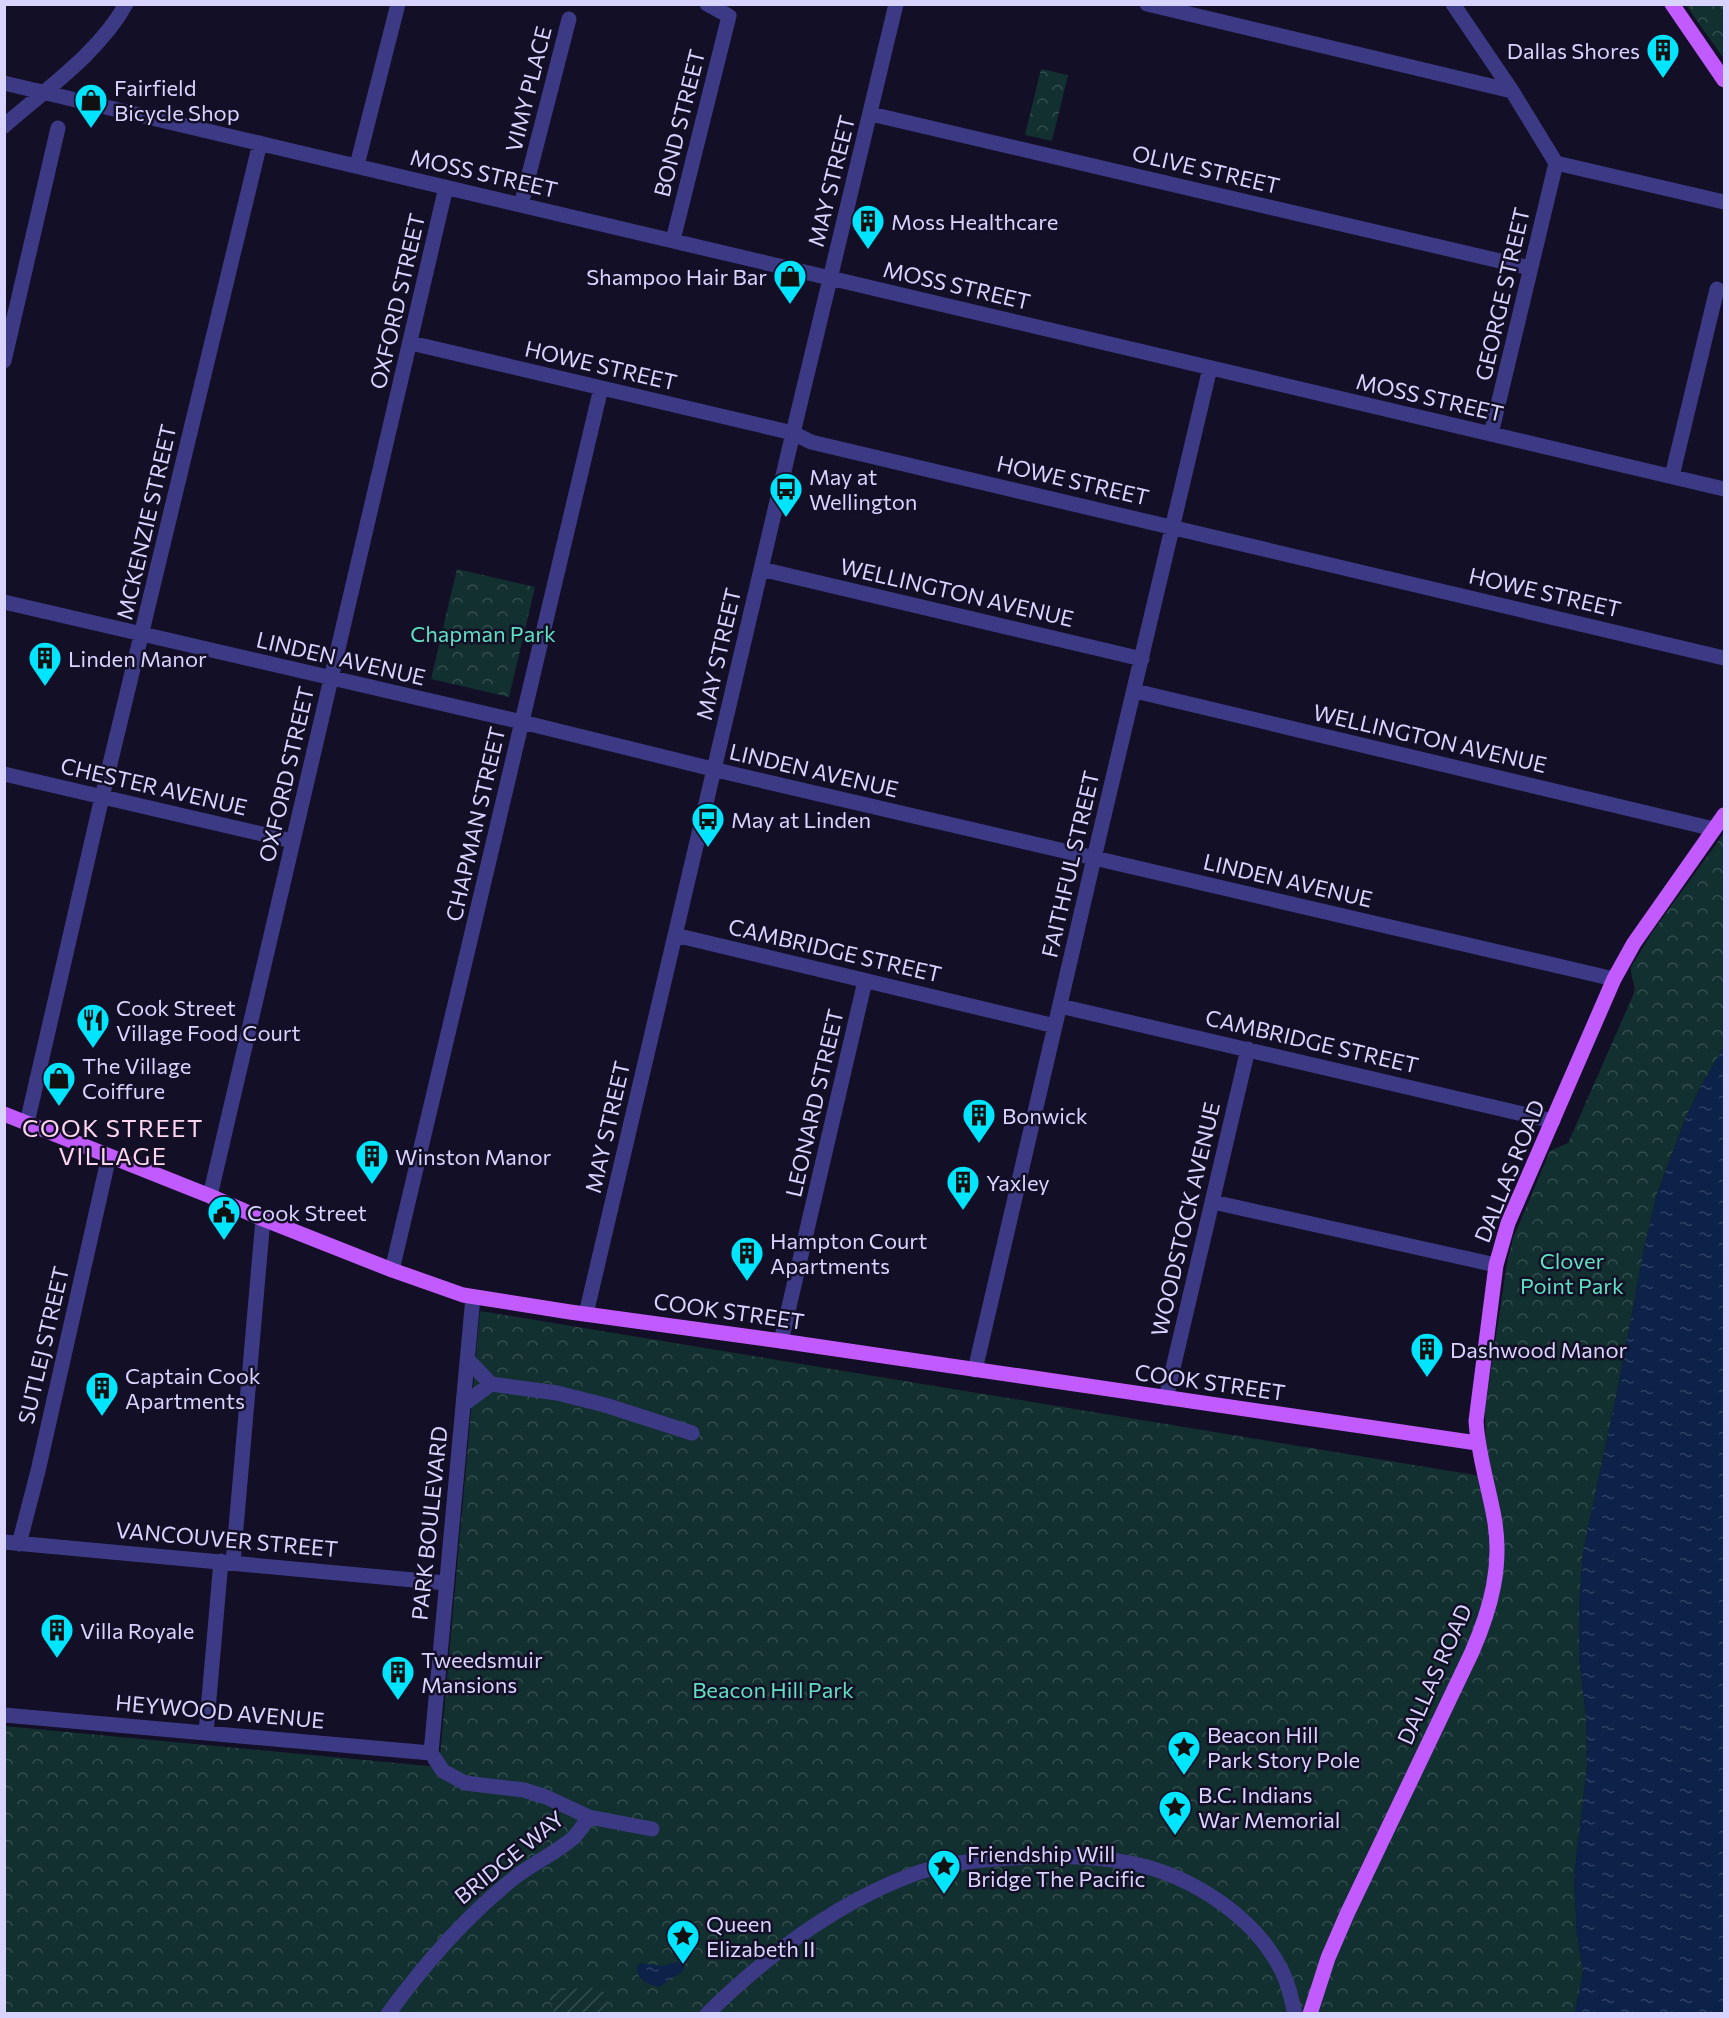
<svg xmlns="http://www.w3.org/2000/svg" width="1729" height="2018" font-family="Commissioner,sans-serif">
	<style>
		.park { fill: url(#park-crowns) }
		.garden { fill: url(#garden-furrows) }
		.water { fill: url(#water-ripples) }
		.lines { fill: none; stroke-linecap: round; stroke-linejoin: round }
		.minor { stroke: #3d3a85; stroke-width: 15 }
		.major { stroke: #c25bff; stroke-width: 15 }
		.labels { text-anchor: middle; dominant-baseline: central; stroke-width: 5; stroke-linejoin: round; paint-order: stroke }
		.poi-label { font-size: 22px; fill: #d9d4ff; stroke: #130f26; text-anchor: start }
		.street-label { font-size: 22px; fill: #d9d4ff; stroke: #130f26 }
		.park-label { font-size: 22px; fill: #5fe0c0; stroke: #130f26 }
		.neighbourhood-label { font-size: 24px; letter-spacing: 1.5px; fill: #ffd6f0; stroke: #130f26 }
	</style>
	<defs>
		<pattern id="park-crowns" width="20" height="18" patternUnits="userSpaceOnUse" patternTransform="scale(1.5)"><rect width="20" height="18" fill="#12302f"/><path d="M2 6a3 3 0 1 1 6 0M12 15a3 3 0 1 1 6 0" fill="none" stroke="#344d4e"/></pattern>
		<pattern id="garden-furrows" width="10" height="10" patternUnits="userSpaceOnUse" patternTransform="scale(1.5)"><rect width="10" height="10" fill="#12302f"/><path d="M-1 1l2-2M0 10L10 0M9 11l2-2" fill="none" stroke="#344d4e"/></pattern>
		<pattern id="water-ripples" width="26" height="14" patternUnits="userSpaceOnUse" patternTransform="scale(1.5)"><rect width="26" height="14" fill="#0c2248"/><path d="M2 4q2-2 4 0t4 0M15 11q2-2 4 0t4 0" fill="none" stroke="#2f4163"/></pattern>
	</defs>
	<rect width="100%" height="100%" fill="#130f26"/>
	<!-- park -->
	<path class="park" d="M1686 5H1724V59Z
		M1041 69 1068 75 1052 141 1025 135Z
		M457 569 535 587 509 697 431 679Z
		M1724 833V1047L1702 1084 1686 1117 1657 1194 1645 1244 1619 1383 1583 1552 1579 1606V1657L1586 1715 1587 1767 1574 1878 1577 1933 1583 1972 1575 2013H5L4 1726 439 1767 480 1311 1493 1478 1486 1445 1485 1409 1507 1263 1513 1238 1550 1151 1568 1143 1634 993C1636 984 1630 977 1631 967L1653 931Z"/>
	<!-- garden -->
	<path class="garden" d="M586 1987 599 1989 605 1993 607 2004 602 2013H554L549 1996 565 1990Z"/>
	<!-- water -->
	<path class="water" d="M1724 1047V2013H1575L1583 1972 1577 1933 1574 1878 1587 1767 1586 1715 1579 1657V1606L1583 1552 1619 1383 1645 1244 1657 1194 1686 1117 1702 1084Z
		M677 1962 682 1963 684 1969C678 1977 677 1974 670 1979 665 1982 664 1985 659 1987 648 1984 636 1980 637 1967L640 1963 662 1966Z"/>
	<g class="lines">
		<!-- minor -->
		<path class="minor" d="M1147 4 1512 91
			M1453 4 1512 91 1556 163 1724 202
			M4 83 1724 489
			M871 114 1530 268
			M4 126C46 89 99 53 126 4
			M357 165 398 4
			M521 205 569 19
			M673 240 729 16 707 4
			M411 343 793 433 811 442 1724 658
			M4 361 58 128
			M1491 434 1556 163
			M1672 476 1717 289
			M761 569 1142 659
			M4 602 522 722 729 773 1614 979
			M1135 691 1714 829
			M4 774 292 841
			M675 935 1055 1026
			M1060 1006 1553 1121
			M27 1123 102 797 260 143
			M210 1196 446 187
			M1213 1202 1496 1265
			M392 1270 601 388
			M586 1314 793 433 896 4
			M781 1341 865 981
			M468 1360 491 1384 557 1393 605 1405 692 1433
			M975 1370 1094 858 1210 368
			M1166 1398 1248 1049
			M464 1404 491 1384
			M4 1542 446 1583
			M19 1544 38 1471 109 1156
			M233 1562 263 1219
			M4 1715 431 1753
			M206 1733 221 1561
			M431 1753 473 1297
			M431 1753 443 1771 465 1783 524 1790 546 1797 589 1817 652 1829
			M388 2014C425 1963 465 1917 514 1878 532 1864 554 1854 572 1839 579 1833 583 1825 589 1817
			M707 2014C765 1957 833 1905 909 1876 941 1863 978 1860 1012 1858 1051 1856 1092 1855 1130 1863 1192 1875 1260 1919 1285 1978 1290 1990 1292 2002 1295 2014"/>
		<!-- major -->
		<path class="major" d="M1672 4 1724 80
			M4 1114 210 1196 263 1219 392 1270 463 1295 570 1312 781 1341 1477 1443
			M1310 2014 1328 1958 1347 1914 1472 1652C1491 1608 1503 1565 1494 1517 1488 1484 1478 1454 1476 1421L1496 1265 1508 1223 1614 979 1634 943 1724 815"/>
	</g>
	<!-- icons -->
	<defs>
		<symbol id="building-pin" viewBox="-11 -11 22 30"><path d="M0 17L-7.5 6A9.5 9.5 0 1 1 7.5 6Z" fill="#00e5ff" stroke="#130f26"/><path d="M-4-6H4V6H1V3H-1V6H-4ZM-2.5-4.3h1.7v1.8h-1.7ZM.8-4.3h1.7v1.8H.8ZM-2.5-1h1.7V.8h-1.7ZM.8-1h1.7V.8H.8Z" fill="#111"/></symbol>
		<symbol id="shop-pin" viewBox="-11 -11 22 30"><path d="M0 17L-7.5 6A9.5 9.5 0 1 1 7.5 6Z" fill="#00e5ff" stroke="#130f26"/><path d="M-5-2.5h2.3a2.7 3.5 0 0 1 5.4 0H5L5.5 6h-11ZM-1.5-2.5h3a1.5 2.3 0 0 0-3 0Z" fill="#111"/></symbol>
		<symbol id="bus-pin" viewBox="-11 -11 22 30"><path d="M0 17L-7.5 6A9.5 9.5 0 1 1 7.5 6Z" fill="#00e5ff" stroke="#130f26"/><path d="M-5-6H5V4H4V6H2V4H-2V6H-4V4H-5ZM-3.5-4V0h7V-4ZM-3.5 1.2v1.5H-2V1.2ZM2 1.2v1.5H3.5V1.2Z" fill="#111"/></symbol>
		<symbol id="restaurant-pin" viewBox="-11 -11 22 30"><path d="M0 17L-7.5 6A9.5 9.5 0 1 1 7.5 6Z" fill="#00e5ff" stroke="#130f26"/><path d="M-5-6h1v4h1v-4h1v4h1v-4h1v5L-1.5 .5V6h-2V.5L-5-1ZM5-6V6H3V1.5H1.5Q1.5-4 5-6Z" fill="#111"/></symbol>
		<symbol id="civic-pin" viewBox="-11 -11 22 30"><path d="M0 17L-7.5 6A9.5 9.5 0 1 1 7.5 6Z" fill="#00e5ff" stroke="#130f26"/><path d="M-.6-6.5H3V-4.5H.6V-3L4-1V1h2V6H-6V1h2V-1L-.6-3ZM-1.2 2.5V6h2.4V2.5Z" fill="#111"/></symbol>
		<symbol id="sight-pin" viewBox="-11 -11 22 30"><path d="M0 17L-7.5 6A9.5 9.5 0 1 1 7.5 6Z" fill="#00e5ff" stroke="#130f26"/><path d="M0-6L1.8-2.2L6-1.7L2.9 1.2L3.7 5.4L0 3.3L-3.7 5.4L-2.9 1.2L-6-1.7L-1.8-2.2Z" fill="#111"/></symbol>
	</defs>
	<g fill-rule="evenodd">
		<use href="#building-pin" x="1644" y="31" width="38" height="52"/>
		<use href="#shop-pin" x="72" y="81" width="38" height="52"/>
		<use href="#building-pin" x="849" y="202" width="38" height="52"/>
		<use href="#shop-pin" x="771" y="257" width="38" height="52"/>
		<use href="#bus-pin" x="767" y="470" width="38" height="52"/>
		<use href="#building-pin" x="26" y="639" width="38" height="52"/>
		<use href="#bus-pin" x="689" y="800" width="38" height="52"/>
		<use href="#restaurant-pin" x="74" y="1001" width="38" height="52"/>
		<use href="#shop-pin" x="40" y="1059" width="38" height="52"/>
		<use href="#building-pin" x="960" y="1096" width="38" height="52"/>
		<use href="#building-pin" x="353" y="1137" width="38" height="52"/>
		<use href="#building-pin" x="944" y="1163" width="38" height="52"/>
		<use href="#civic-pin" x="205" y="1193" width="38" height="52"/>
		<use href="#building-pin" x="728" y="1234" width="38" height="52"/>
		<use href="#building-pin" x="1408" y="1330" width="38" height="52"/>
		<use href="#building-pin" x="83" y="1369" width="38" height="52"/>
		<use href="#building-pin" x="38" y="1611" width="38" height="52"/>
		<use href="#building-pin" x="379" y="1653" width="38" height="52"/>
		<use href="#sight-pin" x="1165" y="1728" width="38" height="52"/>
		<use href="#sight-pin" x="1156" y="1788" width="38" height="52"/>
		<use href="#sight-pin" x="925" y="1847" width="38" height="52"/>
		<use href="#sight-pin" x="664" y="1917" width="38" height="52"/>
	</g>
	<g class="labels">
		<!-- poi labels -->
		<g class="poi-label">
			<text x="1640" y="50" text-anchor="end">Dallas Shores</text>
			<text x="114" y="87">Fairfield<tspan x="114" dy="25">Bicycle Shop</tspan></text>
			<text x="891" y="221">Moss Healthcare</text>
			<text x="767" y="276" text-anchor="end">Shampoo Hair Bar</text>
			<text x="809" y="476">May at<tspan x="809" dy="25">Wellington</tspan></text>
			<text x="68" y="658">Linden Manor</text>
			<text x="731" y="819">May at Linden</text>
			<text x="116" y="1007">Cook Street<tspan x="116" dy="25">Village Food Court</tspan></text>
			<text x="82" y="1065">The Village<tspan x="82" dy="25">Coiffure</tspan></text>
			<text x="1002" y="1115">Bonwick</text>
			<text x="395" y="1156">Winston Manor</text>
			<text x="986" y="1182">Yaxley</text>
			<text x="247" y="1212">Cook Street</text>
			<text x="770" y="1240">Hampton Court<tspan x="770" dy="25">Apartments</tspan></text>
			<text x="1450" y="1349">Dashwood Manor</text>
			<text x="125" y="1375">Captain Cook<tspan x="125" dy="25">Apartments</tspan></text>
			<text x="80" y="1630">Villa Royale</text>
			<text x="421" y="1659">Tweedsmuir<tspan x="421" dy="25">Mansions</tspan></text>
			<text x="1207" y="1734">Beacon Hill<tspan x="1207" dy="25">Park Story Pole</tspan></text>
			<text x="1198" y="1794">B.C. Indians<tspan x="1198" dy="25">War Memorial</tspan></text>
			<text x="967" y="1853">Friendship Will<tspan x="967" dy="25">Bridge The Pacific</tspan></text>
			<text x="706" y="1923">Queen<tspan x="706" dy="25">Elizabeth II</tspan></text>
		</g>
		<!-- street labels -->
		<g class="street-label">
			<text transform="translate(528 89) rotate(-76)">VIMY PLACE</text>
			<text transform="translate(679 123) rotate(-76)">BOND STREET</text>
			<text transform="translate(1206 169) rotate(13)">OLIVE STREET</text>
			<text transform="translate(484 173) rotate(13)">MOSS STREET</text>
			<text transform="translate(831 181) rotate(-76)">MAY STREET</text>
			<text transform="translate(957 285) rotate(13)">MOSS STREET</text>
			<text transform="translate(1502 294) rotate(-77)">GEORGE STREET</text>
			<text transform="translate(397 301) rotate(-77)">OXFORD STREET</text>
			<text transform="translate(601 365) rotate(13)">HOWE STREET</text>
			<text transform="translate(1430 397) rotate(13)">MOSS STREET</text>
			<text transform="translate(1073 480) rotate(13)">HOWE STREET</text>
			<text transform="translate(146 522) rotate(-77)">MCKENZIE STREET</text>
			<text transform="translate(957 592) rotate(13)">WELLINGTON AVENUE</text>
			<text transform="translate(1545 592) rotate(13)">HOWE STREET</text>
			<text transform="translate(718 654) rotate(-77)">MAY STREET</text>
			<text transform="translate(341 658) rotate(13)">LINDEN AVENUE</text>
			<text transform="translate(1430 738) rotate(13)">WELLINGTON AVENUE</text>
			<text transform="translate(814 770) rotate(13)">LINDEN AVENUE</text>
			<text transform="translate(286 774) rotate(-77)">OXFORD STREET</text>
			<text transform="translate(154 786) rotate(13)">CHESTER AVENUE</text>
			<text transform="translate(475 824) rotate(-77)">CHAPMAN STREET</text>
			<text transform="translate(1070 864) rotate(-77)">FAITHFUL STREET</text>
			<text transform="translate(1288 880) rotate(13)">LINDEN AVENUE</text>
			<text transform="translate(835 950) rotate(13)">CAMBRIDGE STREET</text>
			<text transform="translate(1312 1041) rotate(13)">CAMBRIDGE STREET</text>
			<text transform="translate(814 1103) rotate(-77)">LEONARD STREET</text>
			<text transform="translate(607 1127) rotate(-77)">MAY STREET</text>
			<text transform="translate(1509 1171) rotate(-68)">DALLAS ROAD</text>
			<text transform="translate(1185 1219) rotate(-77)">WOODSTOCK AVENUE</text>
			<text transform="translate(729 1311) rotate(8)">COOK STREET</text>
			<text transform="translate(43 1345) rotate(-77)">SUTLEJ STREET</text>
			<text transform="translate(1210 1382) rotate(8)">COOK STREET</text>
			<text transform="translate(429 1523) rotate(-84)">PARK BOULEVARD</text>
			<text transform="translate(227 1539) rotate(5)">VANCOUVER STREET</text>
			<text transform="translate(1434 1674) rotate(-66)">DALLAS ROAD</text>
			<text transform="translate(220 1711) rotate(5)">HEYWOOD AVENUE</text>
			<text transform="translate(509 1857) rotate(-39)">BRIDGE WAY</text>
		</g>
		<!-- park labels -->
		<g class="park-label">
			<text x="483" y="633">Chapman Park</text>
			<text x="1572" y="1260">Clover<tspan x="1572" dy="25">Point Park</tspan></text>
			<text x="773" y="1689">Beacon Hill Park</text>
		</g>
		<!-- neighbourhood labels -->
		<g class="neighbourhood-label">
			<text x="113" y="1127">COOK STREET<tspan x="113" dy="28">VILLAGE</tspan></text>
		</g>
	</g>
	<!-- border -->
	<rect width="1729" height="2018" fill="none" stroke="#d9d4ff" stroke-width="12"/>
</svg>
